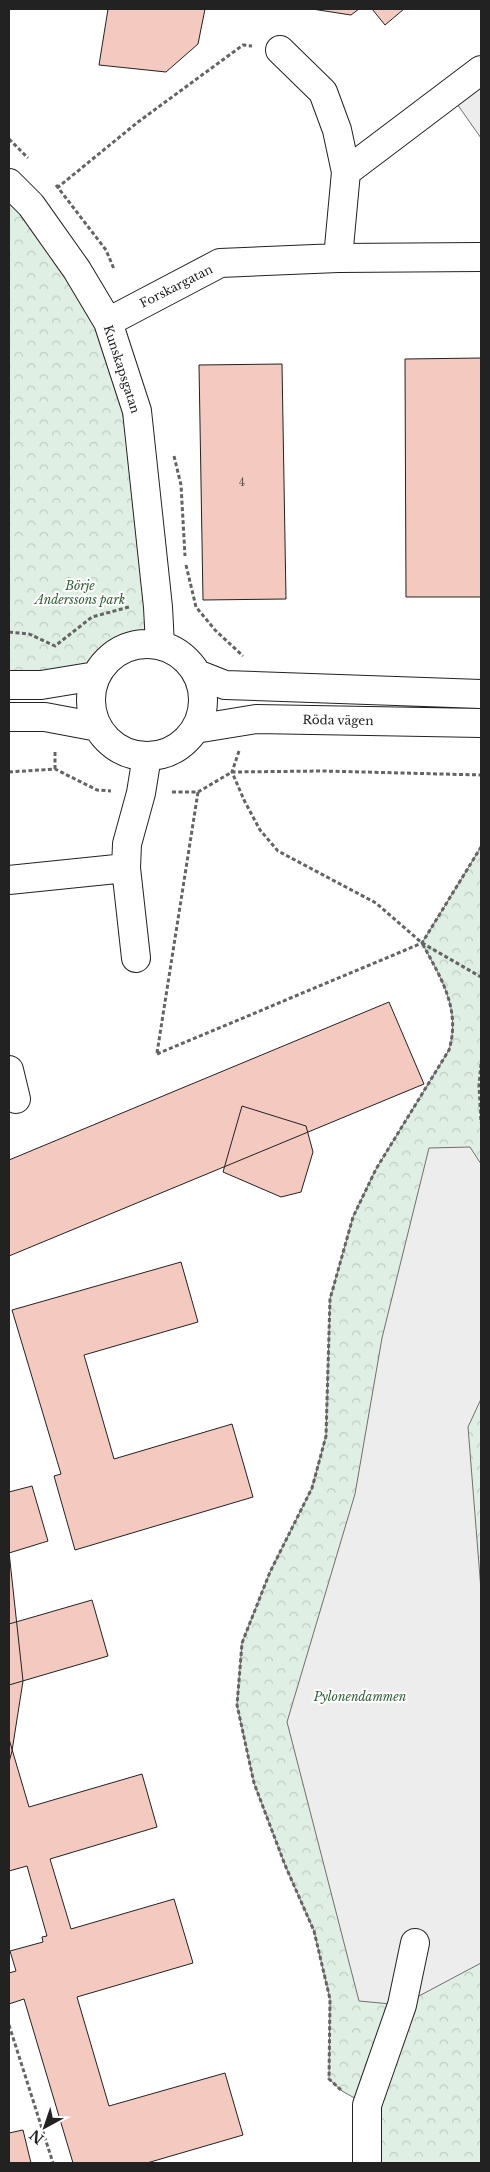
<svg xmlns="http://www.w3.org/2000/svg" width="490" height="2172" font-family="'Libre Baskerville',serif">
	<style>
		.park { fill: url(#park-crowns); stroke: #6f6f6f }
		.parking { fill: #ededed; stroke: #6f6f6f }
		.building { fill: #f3c9c0; stroke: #222 }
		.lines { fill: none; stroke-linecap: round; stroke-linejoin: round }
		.minor-casing { stroke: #222; stroke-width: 30 }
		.path { stroke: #646464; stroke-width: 3; stroke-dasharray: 4 2.5; stroke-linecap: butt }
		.minor { stroke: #fff; stroke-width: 28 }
		.labels { text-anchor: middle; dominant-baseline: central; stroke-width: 4; stroke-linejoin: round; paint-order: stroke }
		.number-label { font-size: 10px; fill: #564c4a }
		.street-label { font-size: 12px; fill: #222; stroke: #fff }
		.park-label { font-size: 12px; font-style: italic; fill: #2f5e38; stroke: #fff }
	</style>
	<defs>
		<pattern id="park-crowns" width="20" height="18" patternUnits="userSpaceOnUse" patternTransform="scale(1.25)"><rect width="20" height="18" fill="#e0efe3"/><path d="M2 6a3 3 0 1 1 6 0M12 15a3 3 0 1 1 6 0" fill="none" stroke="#c0cdc2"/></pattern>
	</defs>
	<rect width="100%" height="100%" fill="#fff"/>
	<!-- park -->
	<path class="park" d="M9 183 108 322 160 645C131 641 112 652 96 676L9 678Z
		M481 847V2163H353L367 2105 342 2091 329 2079 330 1999 314 1931 285 1865 254 1783 237 1705 242 1643 270 1572 312 1488 326 1436 330 1299 353 1217 376 1169 449 1050C461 1009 441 978 422 943Z"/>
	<!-- parking -->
	<path class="parking" d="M481 70V138L450 94Z
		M470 1147 481 1164V1399L468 1427 481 1590V1963L402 2005 359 2001 287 1722 355 1494 382 1338 429 1148Z"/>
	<!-- building -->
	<path class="building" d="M108 9H205L198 44 166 72 99 65Z
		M312 9H359L351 15Z
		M372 9H404L385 25Z
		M481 358V597H406L405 359Z
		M282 364 286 599 203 600 199 365Z
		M389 1002 424 1084 9 1256V1160Z
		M242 1106 306 1126 313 1152 301 1192 281 1197 223 1172Z
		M181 1262 198 1322 84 1355 114 1459 232 1424 253 1497 75 1550 54 1476 61 1474 12 1310Z
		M32 1486 48 1541 9 1553V1492Z
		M9 1552 23 1681 12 1751 9 1762Z
		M92 1600 108 1656 9 1685V1624Z
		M9 1739 29 1807 142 1774 157 1827 50 1859 71 1929 174 1899 193 1963 77 1997 109 2106 225 2073 243 2135 147 2163H73L24 1999 9 2004V1973L16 1971 10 1951 43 1942 42 1937 47 1936 27 1866 9 1871Z
		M23 2130 31 2163H9V2133Z"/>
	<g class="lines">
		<defs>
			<path id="minor" d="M280 50 323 92 337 130 346 172 338 258
				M346 172 481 70
				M9 183 31 205 77 270 108 322 137 411 158 607 160 645
				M108 322 220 263 338 258 481 257
				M91 700a56 56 0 1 1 112 0a56 56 0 1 1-112 0Z
				M197 674 225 685 481 694
				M9 685H41L96 676
				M9 717H45L98 727
				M195 729 256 719 481 723
				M126 868 136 958
				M9 880 126 868 127 844 141 793 147 756
				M9 1070 16 1099
				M367 2163V2105L402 2005 415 1943"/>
		</defs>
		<!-- minor casing -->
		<use href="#minor" class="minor-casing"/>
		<!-- path -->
		<path class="path" d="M9 139 28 158
			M56 185 106 250 114 269
			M57 188 138 122 243 45 252 46
			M174 456 181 485 185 556
			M186 565 196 607 215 630 243 656
			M9 632 29 634 55 646 92 617 129 607
			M239 751 232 772 244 800 260 830 278 851 376 903 422 943 481 977
			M55 769V750
			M9 772 55 769 97 790 111 791
			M172 792H198L232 772 324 771 481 775
			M157 1053 198 792
			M157 1054 422 943 481 847
			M481 1064 479 1085 481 1123
			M9 2025 53 2163
			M341 2090 329 2079 330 1999 314 1931 285 1865 254 1783 237 1705 242 1643 270 1572 312 1488 326 1436 330 1299 353 1217 376 1169 449 1050C461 1009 441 978 422 943"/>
		<!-- minor -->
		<use href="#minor" class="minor"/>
	</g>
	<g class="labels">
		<!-- number labels -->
		<g class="number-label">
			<text x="242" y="482">4</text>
		</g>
		<!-- street labels -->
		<g class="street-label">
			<text transform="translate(176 286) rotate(-27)">Forskargatan</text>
			<text transform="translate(122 369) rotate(72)">Kunskapsgatan</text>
			<text transform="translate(338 720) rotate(1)">Röda vägen</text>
		</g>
		<!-- park labels -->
		<g class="park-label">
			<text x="80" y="585">Börje<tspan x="80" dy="14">Anderssons park</tspan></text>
			<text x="360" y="1696">Pylonendammen</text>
		</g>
	</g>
	<!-- border -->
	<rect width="490" height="2172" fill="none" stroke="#222222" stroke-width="20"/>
	<!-- north arrow -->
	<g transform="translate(45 2127) rotate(220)" stroke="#ffffff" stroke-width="4" paint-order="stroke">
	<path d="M0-4L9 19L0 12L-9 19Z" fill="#222222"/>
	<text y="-8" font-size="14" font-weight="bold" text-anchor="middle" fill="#222222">N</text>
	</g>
</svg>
